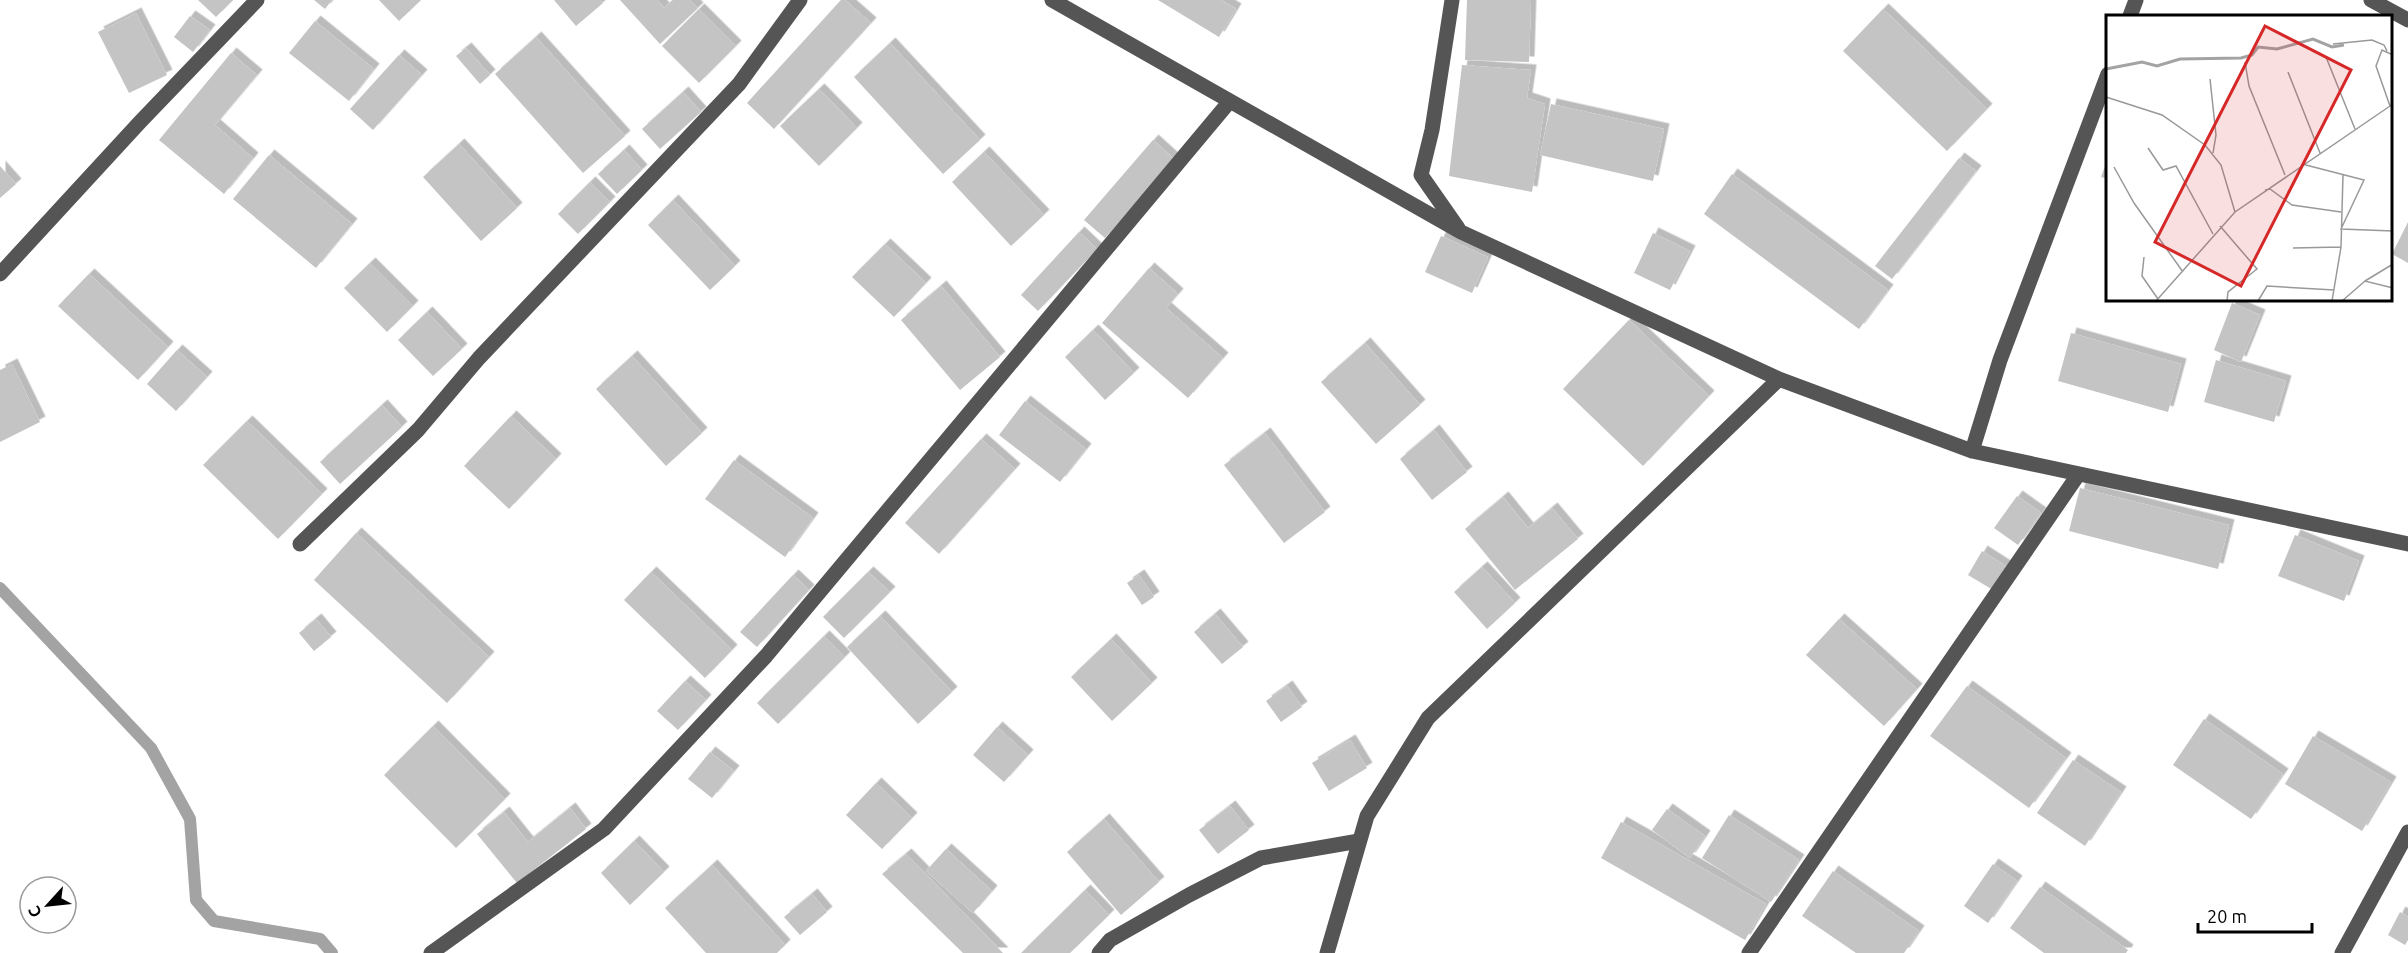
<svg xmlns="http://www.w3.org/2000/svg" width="2408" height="953" font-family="Ubuntu,sans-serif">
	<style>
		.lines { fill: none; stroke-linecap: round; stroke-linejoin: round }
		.stream { stroke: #a3a3a3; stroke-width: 12 }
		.building { fill: #c4c4c4; filter: url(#shadow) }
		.minor { stroke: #555; stroke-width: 15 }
		.inset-river { fill: none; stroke: #a3a3a3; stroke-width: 3 }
		.inset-road { fill: none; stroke: #999; stroke-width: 1.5 }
		.view { fill: #d62828; fill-opacity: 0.15; stroke: #d62828; stroke-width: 3 }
		.inset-edge { fill: none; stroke: #000; stroke-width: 3 }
	</style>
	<defs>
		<filter id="shadow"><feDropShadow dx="5.5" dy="-5.5" stdDeviation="0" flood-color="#0004"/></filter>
	</defs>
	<rect width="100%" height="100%" fill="#fff"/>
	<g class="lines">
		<!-- stream -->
		<path class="stream" d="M0 588 151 748 190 819 196 900 214 921 320 939 332 953"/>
	</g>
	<!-- building -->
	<path class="building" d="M198 0H233L216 17Z
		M314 0H332L325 9Z
		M379 0H421L399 21Z
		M554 0H600L603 3 576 26Z
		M620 0H657L664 8 673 0H690L698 8 660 44Z
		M841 0H845L871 23 774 129 747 103Z
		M1158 0H1221L1236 9 1219 37Z
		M1467 0H1531L1529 62 1465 60Z
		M699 9 736 46 699 83 662 46Z
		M1883 9 1987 109 1947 151 1843 51Z
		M136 13 167 75 129 93 98 32Z
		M190 16 210 30 193 52 174 37Z
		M315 21 374 69 349 101 289 53Z
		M536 37 625 136 583 173 495 74Z
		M890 43 980 140 943 174 854 77Z
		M466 48 490 75 480 84 456 56Z
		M231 53 257 75 215 125 253 158 224 194 159 140Z
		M399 55 422 75 373 130 350 109Z
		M1462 65 1531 70 1527 98 1545 104 1532 192 1449 176Z
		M819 89 857 128 819 166 780 126Z
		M683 92 701 112 660 149 642 129Z
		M1551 104 1664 129 1653 181 1540 155Z
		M1153 140 1174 159 1105 238 1084 220Z
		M459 144 517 208 481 241 423 177Z
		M624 150 642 170 617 194 598 174Z
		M984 152 1044 215 1011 246 952 182Z
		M269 155 352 224 316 268 233 199Z
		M1959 158 1976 171 1892 279 1875 266Z
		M2108 158V179L2101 177Z
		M0 166 16 184 0 198Z
		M1732 174 1888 290 1859 329 1704 214Z
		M590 182 610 202 578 234 558 214Z
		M673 200 735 266 710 290 648 225Z
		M2408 222V263L2392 254Z
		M1079 232 1097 249 1038 311 1021 295Z
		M1653 233 1690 251 1670 290 1634 273Z
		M1441 236 1488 257 1472 293 1425 272Z
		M885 244 926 283 894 317 852 277Z
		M370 263 413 306 387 332 344 288Z
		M1149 268 1178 294 1166 308 1223 358 1188 398 1102 323Z
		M89 274 168 347 138 380 58 306Z
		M941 286 1000 357 960 390 901 320Z
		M2232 303 2260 315 2241 362 2214 350Z
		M427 312 462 349 433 376 398 340Z
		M1629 320 1709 396 1643 466 1563 389Z
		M1093 330 1134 373 1105 400 1065 357Z
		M2071 333 2181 364 2168 412 2058 381Z
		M1365 343 1420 405 1376 444 1321 382Z
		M177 350 207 377 176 411 147 384Z
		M632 356 702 433 666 466 596 389Z
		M2216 360 2286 381 2274 422 2204 402Z
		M12 364 40 422 0 442V370Z
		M1025 401 1086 449 1060 482 999 435Z
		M382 405 402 427 340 484 320 462Z
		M511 416 556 459 509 509 464 466Z
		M247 421 322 494 278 539 203 465Z
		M1434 430 1467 472 1432 500 1400 459Z
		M1265 433 1325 512 1284 543 1224 465Z
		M981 439 1015 469 939 554 905 523Z
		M734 460 813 518 785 557 705 499Z
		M2080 488 2229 525 2218 569 2069 531Z
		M2017 496 2041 513 2018 545 1994 528Z
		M1503 497 1528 528 1552 508 1578 539 1515 590 1465 529Z
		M356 533 489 657 447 703 314 580Z
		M2295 535 2359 561 2344 601 2278 576Z
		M1982 551 2007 567 1993 590 1968 575Z
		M1482 567 1515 603 1487 629 1454 592Z
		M651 572 732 650 705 678 624 600Z
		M868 572 890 592 844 638 823 617Z
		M793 575 809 590 757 647 740 632Z
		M1139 575 1154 597 1142 605 1127 583Z
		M1215 614 1243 647 1222 664 1194 632Z
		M880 616 952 692 918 724 847 647Z
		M316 619 331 637 314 651 299 633Z
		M1839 619 1917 689 1884 726 1806 655Z
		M824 636 845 657 778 724 757 703Z
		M1111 639 1152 683 1112 721 1071 677Z
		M685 681 706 700 678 730 657 711Z
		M1287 686 1302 707 1281 722 1266 701Z
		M1967 686 2066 758 2029 808 1930 736Z
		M2204 719 2283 774 2251 819 2173 765Z
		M433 726 505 799 456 848 384 775Z
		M997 727 1028 755 1004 782 973 755Z
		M2313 736 2391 782 2362 831 2285 784Z
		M1350 740 1367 768 1329 791 1312 763Z
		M710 752 734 771 712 798 688 779Z
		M2073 760 2121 792 2085 846 2037 813Z
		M876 783 912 818 882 849 846 815Z
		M1230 806 1249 830 1218 854 1199 830Z
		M570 808 586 829 517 883 477 834 504 812 528 842Z
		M1667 809 1705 836 1690 858 1652 830Z
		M1729 815 1799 860 1771 902 1702 858Z
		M1104 819 1159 882 1121 915 1067 852Z
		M1621 822 1766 904 1745 940 1601 858Z
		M634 841 664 872 630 905 601 873Z
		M946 849 992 891 973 913 926 871Z
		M906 854 1003 953H963L882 874Z
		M1993 864 2017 881 1988 923 1964 906Z
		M712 865 785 945 777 953H706L665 908Z
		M1833 871 1919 931 1904 953H1856L1802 916Z
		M2040 887 2128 950 2126 953H2044L2010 928Z
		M1085 890 1109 915 1070 953H1021Z
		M812 894 827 912 800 935 784 917Z
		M2400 912 2408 917V940L2405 945 2388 935Z"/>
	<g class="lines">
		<!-- minor -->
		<path class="minor" d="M1052 0 1461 232 1779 379 1972 451 2408 544
			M1452 0 1432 130 1421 175 1458 228
			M2371 0 2408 20
			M2130 16 2136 0
			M0 274 140 122 257 0
			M1972 451 2000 360 2108 74
			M300 544 418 430 479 358 739 84 800 0
			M431 953 604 829 766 656 1230 101
			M1099 953 1110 940 1189 895 1261 858 1359 841
			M1327 953 1367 816 1428 718 1779 379
			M1749 953 2078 475
			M2342 953 2408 832"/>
	</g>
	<!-- overview -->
	<g transform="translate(2106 15)">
		<rect width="286" height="286" fill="#fff"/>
		<path class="inset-river" d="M0 54 36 47 51 51 74 44 135 43 146 40 152 32 171 34 207 24 226 32 238 30"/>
		<path class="inset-road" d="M227 29 266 25 278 30 281 36M220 42 249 114M139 47 143 71 179 160M182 57 214 138M104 64 110 120 107 138M0 82 56 100 99 130 115 150 129 197M284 91 270 51 276 35 287 40M42 133 57 155 70 151 107 219M196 149 258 165 235 214 287 216M8 152 28 188 77 257M159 175 164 174 186 190 235 197M114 211 151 254 122 277 121 286M187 233 235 232M38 242 36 261 52 284M259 266 287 249M50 286 129 197 287 89M152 286 161 271 228 275M226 286 235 232 237 160M236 286 259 266 287 273"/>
		<path class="view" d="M159 11 245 55 135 271 49 227Z"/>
		<rect width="286" height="286" class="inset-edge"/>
	</g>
	<!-- north arrow -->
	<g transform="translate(48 905) rotate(243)"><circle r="28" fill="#ffffff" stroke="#999999" stroke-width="1.5"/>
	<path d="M0-4.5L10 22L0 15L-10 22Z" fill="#000000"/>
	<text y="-9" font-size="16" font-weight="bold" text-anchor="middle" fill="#000000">С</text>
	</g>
	<!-- scale -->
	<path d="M2198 923v9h114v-9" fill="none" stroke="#000000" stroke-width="3"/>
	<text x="2207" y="923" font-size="18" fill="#000000" stroke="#ffffff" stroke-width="4.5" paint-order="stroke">20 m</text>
</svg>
